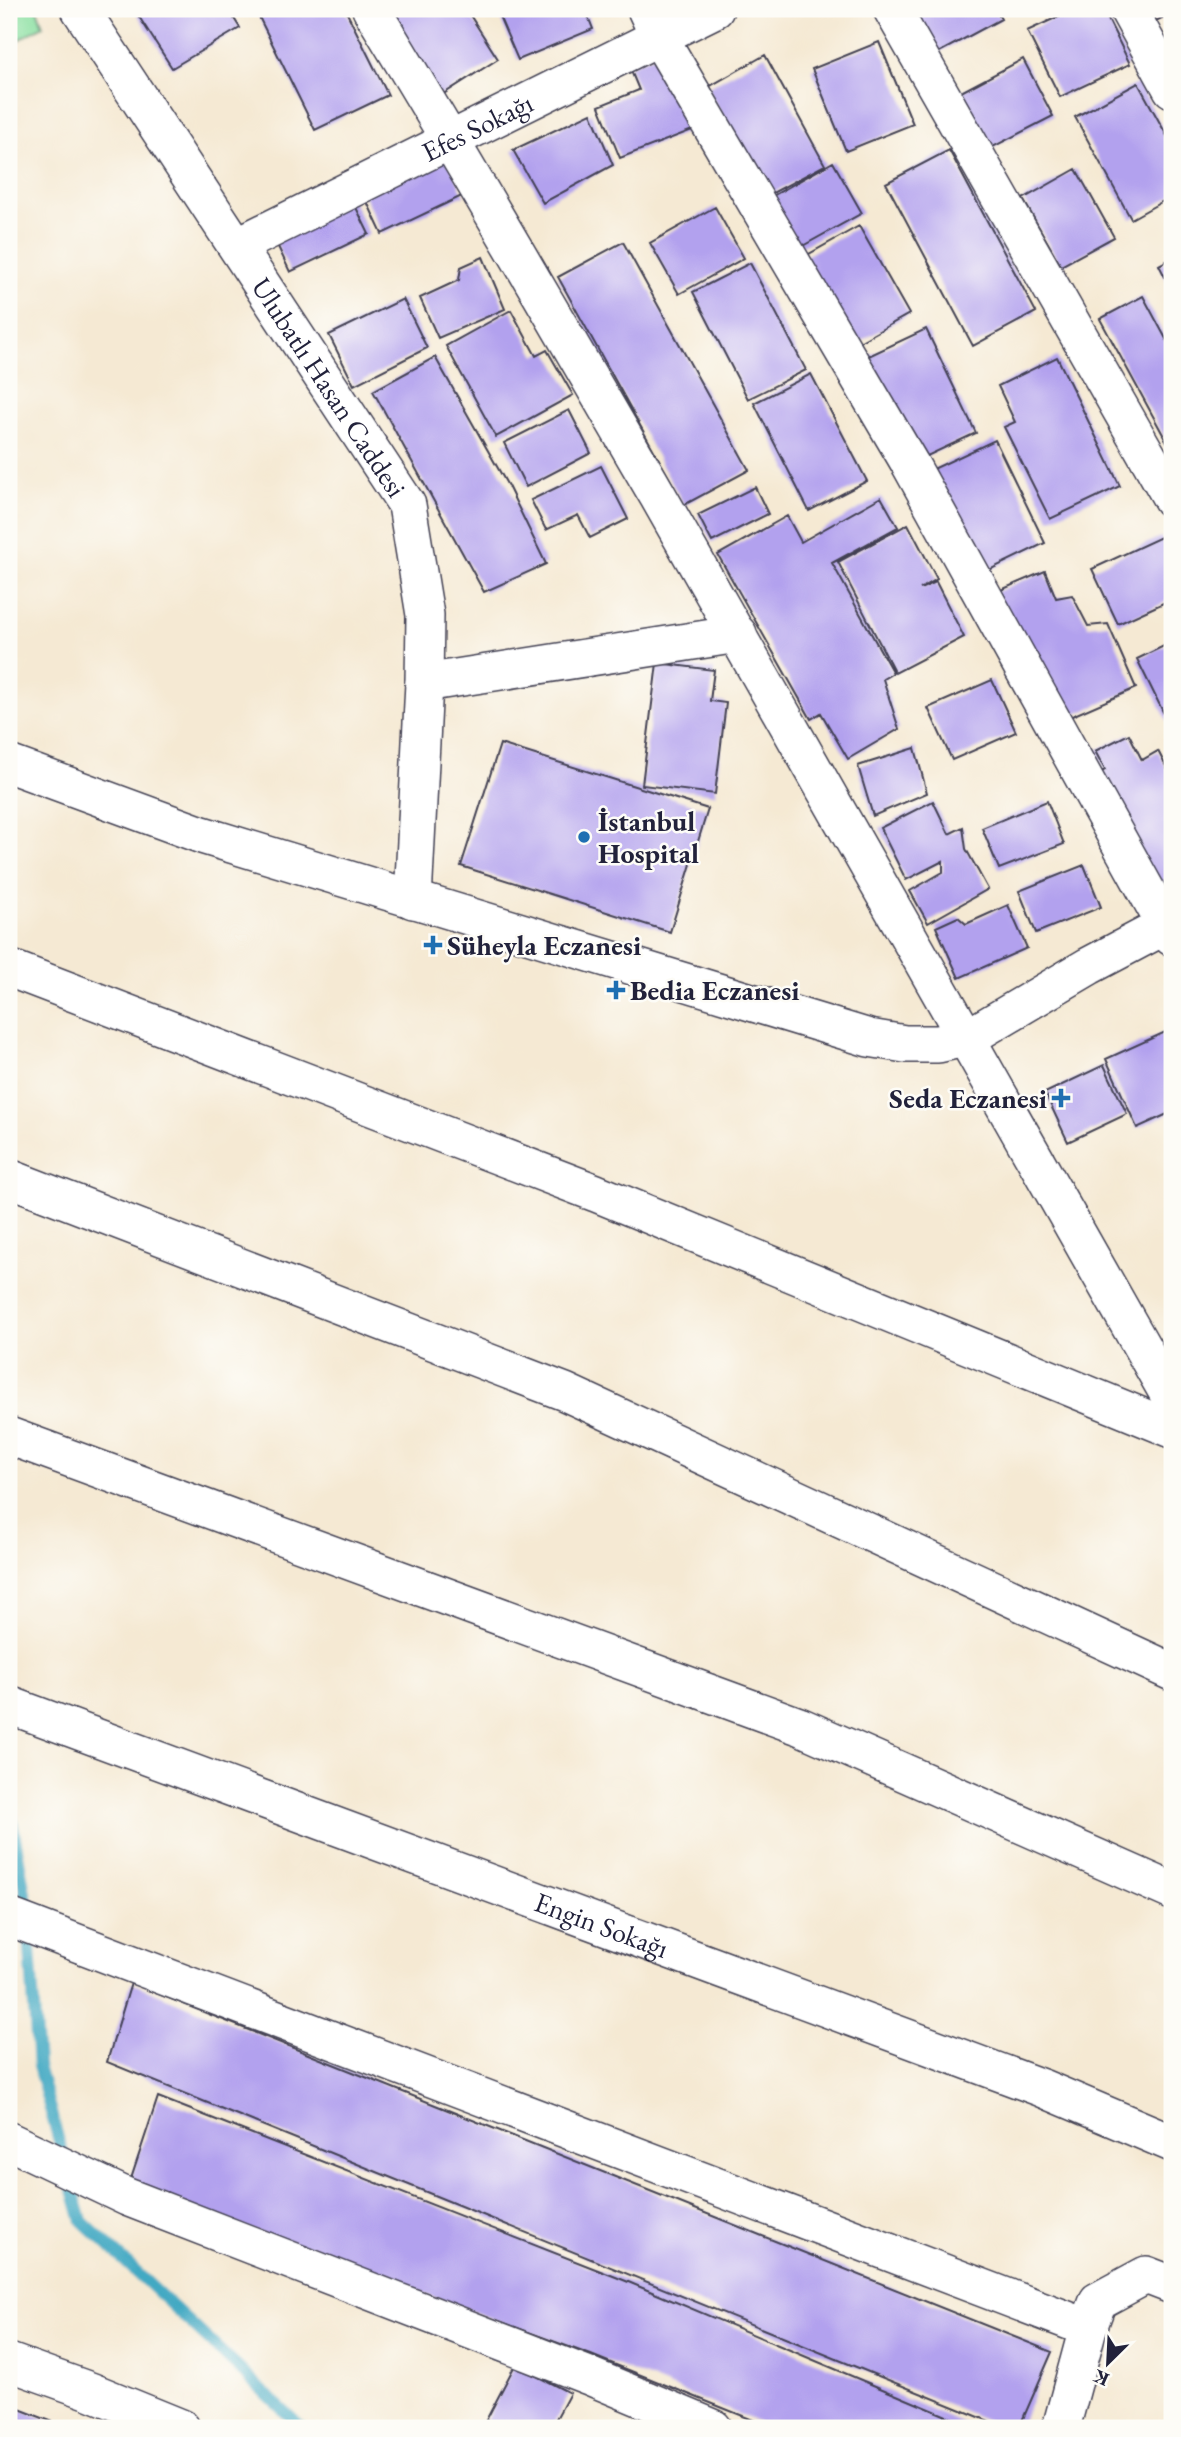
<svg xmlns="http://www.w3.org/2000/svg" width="1181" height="2437" font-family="'EB Garamond',serif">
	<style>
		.green { fill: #8be0a2; stroke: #56816e; stroke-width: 2 }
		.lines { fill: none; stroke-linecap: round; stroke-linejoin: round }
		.stream { stroke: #43a9c3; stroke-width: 12 }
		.building { fill: #b2a1ee }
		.street-casing { stroke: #424052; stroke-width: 40 }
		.street { stroke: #fff; stroke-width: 37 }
		.poi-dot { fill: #1f6fb2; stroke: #fdfcf7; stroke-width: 2.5 }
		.labels { text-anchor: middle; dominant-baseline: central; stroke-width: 5; stroke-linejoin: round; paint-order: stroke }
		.street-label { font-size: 28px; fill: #22223b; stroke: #fdfcf7 }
		.poi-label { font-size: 28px; font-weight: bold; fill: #22223b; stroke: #fdfcf7; text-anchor: start }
	</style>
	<rect width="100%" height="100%" fill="#fdfcf7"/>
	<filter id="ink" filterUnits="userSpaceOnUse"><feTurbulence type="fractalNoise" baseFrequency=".0143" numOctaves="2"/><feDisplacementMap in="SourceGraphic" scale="14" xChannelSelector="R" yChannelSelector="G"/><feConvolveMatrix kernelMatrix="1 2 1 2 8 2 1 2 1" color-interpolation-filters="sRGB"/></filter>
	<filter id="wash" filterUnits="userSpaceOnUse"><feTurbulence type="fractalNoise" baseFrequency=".00686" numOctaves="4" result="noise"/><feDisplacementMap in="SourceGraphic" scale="28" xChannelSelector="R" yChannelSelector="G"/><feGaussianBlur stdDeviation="1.57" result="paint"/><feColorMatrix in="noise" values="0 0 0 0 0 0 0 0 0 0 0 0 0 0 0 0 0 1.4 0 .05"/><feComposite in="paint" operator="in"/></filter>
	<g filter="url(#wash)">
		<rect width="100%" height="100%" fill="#f5e9d3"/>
		<!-- green -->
		<path class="green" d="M9 9H37L43 26 9 45Z"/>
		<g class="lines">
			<!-- stream -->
			<path class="stream" d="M9 1804 27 1904 38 2066 64 2159
				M69 2176 82 2221 302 2428"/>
		</g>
		<g id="blocks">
			<!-- building -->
			<path class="building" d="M134 9H228L240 28 172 68Z
				M255 9H345L388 95 315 130Z
				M380 9H466L498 59 437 98Z
				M496 9H585L593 29 518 60Z
				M912 9H995L1001 19 936 54Z
				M1075 9H1103L1130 64 1060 97 1027 31Z
				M1149 9H1172V13L1156 21Z
				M879 42 913 124 846 151 812 69Z
				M664 52 695 129 620 158 599 106 639 90 629 66Z
				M765 55 825 165 767 196 707 88Z
				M1023 59 1053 116 991 148 961 92Z
				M1138 83 1172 145V196L1131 219 1075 117Z
				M591 113 613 165 543 203 513 150Z
				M949 150 1036 312 973 346 886 183Z
				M444 152 464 195 382 234 362 191Z
				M833 162 862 213 799 248 771 197Z
				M1076 169 1114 237 1061 266 1023 199Z
				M350 195 369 234 290 272 271 232Z
				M715 207 744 258 679 294 650 243Z
				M859 226 909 314 852 346 802 258Z
				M623 242 749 470 684 505 558 277Z
				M483 257 505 309 438 338 420 298 459 280 461 267Z
				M1172 258V291L1159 265Z
				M750 263 806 370 748 399 693 292Z
				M1143 296 1172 350V451L1100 319Z
				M403 299 427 348 354 385 329 335Z
				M511 310 536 356 547 350 573 395 496 437 446 346Z
				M926 329 976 433 910 464 860 360Z
				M435 357 508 486 546 564 484 592 373 391Z
				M1057 357 1120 486 1050 519 1004 427 1015 422 998 386Z
				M811 374 867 481 809 511 754 403Z
				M569 410 591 453 526 487 504 443Z
				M995 440 1045 543 979 575 929 471Z
				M601 466 628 519 590 538 578 515 546 530 531 500Z
				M755 487 768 514 712 542 698 515Z
				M881 497 898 527 832 563 893 673 883 679 899 729 848 759 821 713 811 719 718 555 787 516 801 542Z
				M908 524 937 579 920 589 936 582 964 637 895 673 838 562Z
				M1161 537 1172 561V599L1118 624 1092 569Z
				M1045 571 1056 598 1072 595 1088 626 1108 624 1136 688 1063 720 994 593Z
				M1172 642V730L1137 659Z
				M657 663 714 670 710 701 726 703 715 794 642 785Z
				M992 680 1016 732 952 760 928 708Z
				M1129 734 1142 760 1158 751 1172 778V893L1154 903 1090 778 1105 770 1095 751Z
				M500 744 708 809 670 932 461 866Z
				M915 748 927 793 873 816 858 766Z
				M933 801 949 834 963 827 966 849 988 889 928 923 910 891 943 872V861L906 880 880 828Z
				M1047 801 1064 844 999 869 982 828Z
				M1084 865 1101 907 1036 933 1019 891Z
				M1008 905 1027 948 959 978 936 927 958 917 966 924Z
				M1172 1029V1112L1137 1128 1106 1059Z
				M1104 1065 1127 1114 1068 1142 1045 1093Z
				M131 1983 1052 2352 1019 2428H1006L107 2062Z
				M158 2097 626 2281 975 2428H773L591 2355 129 2185Z
				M515 2365 570 2393 551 2428H482Z
				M9 2405 61 2425 60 2428H9Z"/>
		</g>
	</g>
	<g filter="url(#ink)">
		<use href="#blocks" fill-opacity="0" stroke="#424052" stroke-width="2"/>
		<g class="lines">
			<defs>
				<g id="street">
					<path id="s1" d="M80 9 407 505 425 615 424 683 413 900"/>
					<path d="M371 9C469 169 563 333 658 496 831 796 1003 1097 1172 1400"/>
					<path d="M646 9 659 37 910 464 1172 937"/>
					<path d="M892 9 1172 499"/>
					<path d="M1128 9 1172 89"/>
					<path id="s2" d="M237 246 715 9"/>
					<path d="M424 683 738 634"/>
					<path d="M9 764 202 835 869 1038 905 1044H938L969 1037 1089 966 1172 922"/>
					<path d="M9 968 596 1193 1172 1429"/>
					<path d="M9 1178 565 1392 1172 1672"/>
					<path d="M9 1436 799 1726 1172 1891"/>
					<path id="s3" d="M9 1705 1042 2088 1172 2143"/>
					<path d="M9 1917 1088 2328"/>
					<path d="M9 2141 127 2197 589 2376 713 2428"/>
					<path d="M9 2362 90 2391 181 2428"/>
					<path d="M1061 2428 1088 2328 1098 2301 1146 2275 1172 2285"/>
				</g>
			</defs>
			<!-- street casing -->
			<use href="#street" class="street-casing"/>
			<!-- street -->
			<use href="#street" class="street"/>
		</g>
	</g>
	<!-- markers -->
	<g class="poi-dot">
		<circle cx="584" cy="837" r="7"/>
		<path d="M429.5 934.5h7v7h7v7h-7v7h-7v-7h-7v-7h7z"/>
		<path d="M612.5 979.5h7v7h7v7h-7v7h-7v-7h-7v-7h7z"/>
		<path d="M1057.5 1087.5h7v7h7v7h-7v7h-7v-7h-7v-7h7z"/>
	</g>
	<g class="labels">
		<!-- street labels -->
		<g class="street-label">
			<text stroke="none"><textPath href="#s2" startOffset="268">Efes Sokağı</textPath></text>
			<text stroke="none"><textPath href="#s1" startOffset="453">Ulubatlı Hasan Caddesi</textPath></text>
			<text stroke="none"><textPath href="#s3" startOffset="632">Engin Sokağı</textPath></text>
		</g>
		<!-- poi labels -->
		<g class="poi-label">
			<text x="598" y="821">İstanbul<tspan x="598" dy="32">Hospital</tspan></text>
			<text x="447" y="945">Süheyla Eczanesi</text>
			<text x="630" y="990">Bedia Eczanesi</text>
			<text x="1047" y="1098" text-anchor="end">Seda Eczanesi</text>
		</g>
	</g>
	<!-- margin -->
	<rect width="1181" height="2437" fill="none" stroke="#fdfcf7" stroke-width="35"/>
	<!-- north arrow -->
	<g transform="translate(1108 2363) rotate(204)" stroke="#fdfcf7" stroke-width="5" paint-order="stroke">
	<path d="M0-5L12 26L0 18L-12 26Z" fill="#22223b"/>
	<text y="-10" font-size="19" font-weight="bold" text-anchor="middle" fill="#22223b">K</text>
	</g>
</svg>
